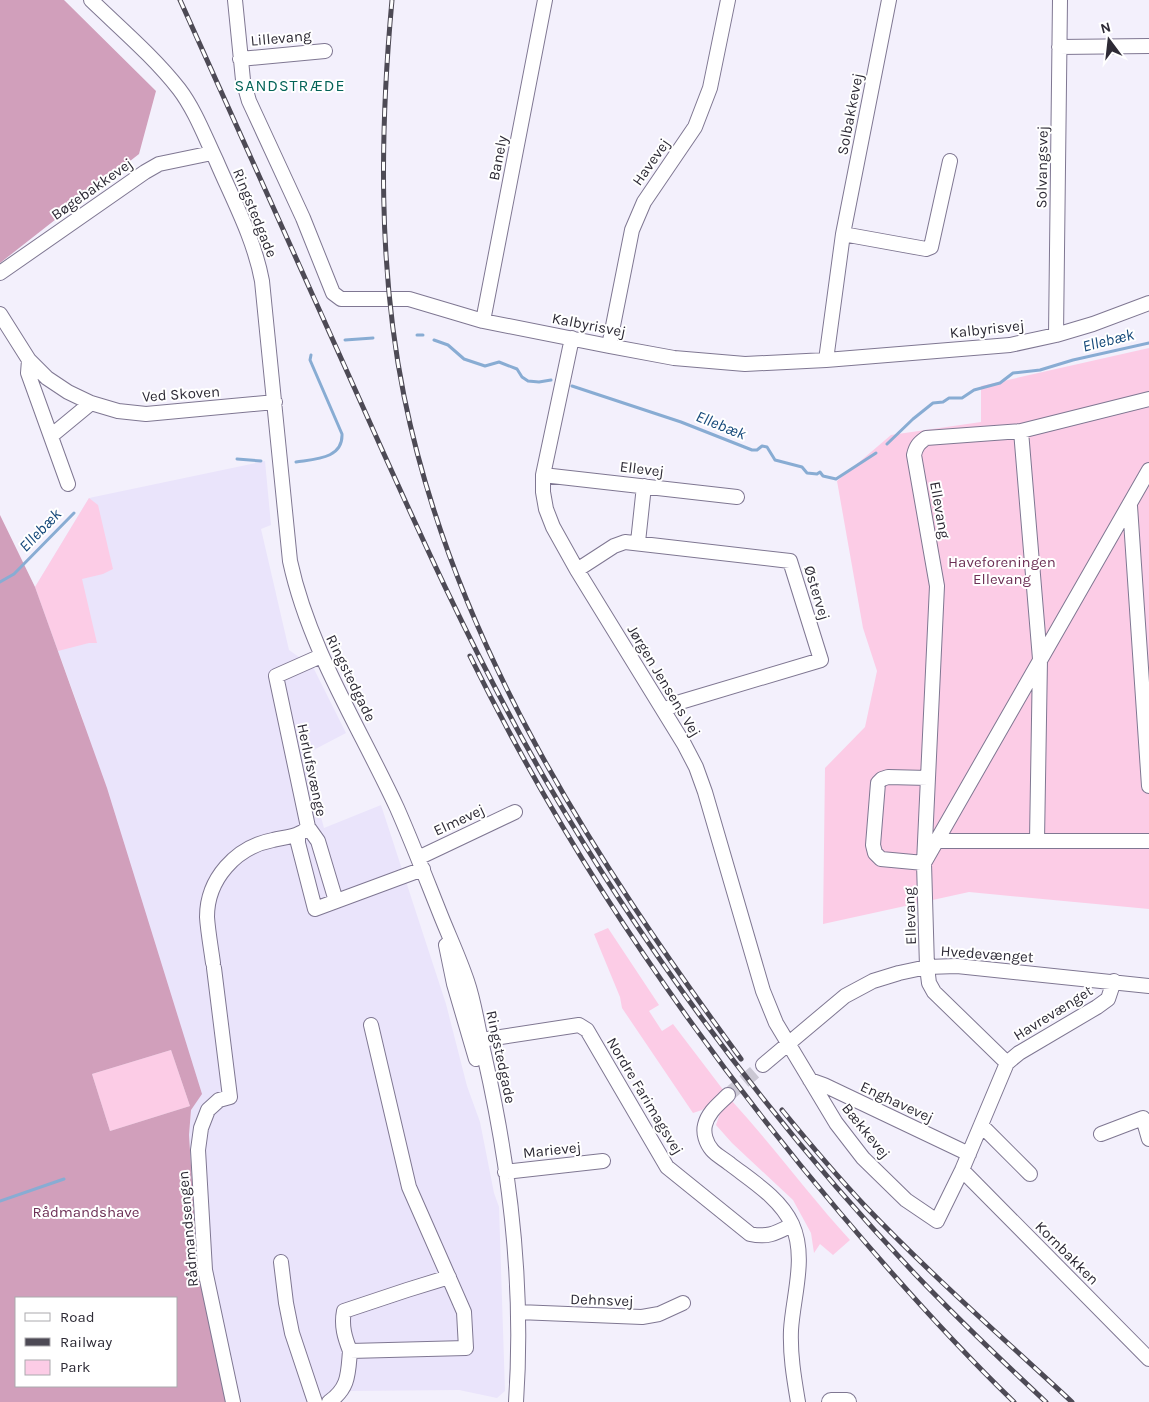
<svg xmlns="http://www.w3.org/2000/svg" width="1149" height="1402" font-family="Karla,sans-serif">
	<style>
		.built { fill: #eae4fb }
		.green { fill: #fccce6 }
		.forest { fill: #d19fbb; fill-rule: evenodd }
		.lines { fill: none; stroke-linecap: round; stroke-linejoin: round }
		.stream { stroke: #88acd3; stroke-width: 3 }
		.minor-tunnel { stroke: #cbc8d4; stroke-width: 14; stroke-dasharray: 14 7; stroke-linecap: butt }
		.minor-casing { stroke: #7f7792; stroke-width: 16 }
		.major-casing { stroke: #7f7792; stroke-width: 20 }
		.minor { stroke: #fff; stroke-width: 14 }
		.major { stroke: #fff; stroke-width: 18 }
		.rail-casing { stroke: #4d4a55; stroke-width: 5 }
		.rail { stroke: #fff; stroke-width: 3; stroke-dasharray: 9; stroke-linecap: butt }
		.labels { text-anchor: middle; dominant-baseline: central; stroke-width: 4; stroke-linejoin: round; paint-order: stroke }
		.street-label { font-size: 15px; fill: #2d2a35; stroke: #fff }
		.park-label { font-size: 15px; fill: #6c2f55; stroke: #fff }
		.neighbourhood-label { font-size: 16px; letter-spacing: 1px; fill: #046358; stroke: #fff }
		.water-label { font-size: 16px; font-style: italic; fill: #15497a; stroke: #fff }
	</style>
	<rect width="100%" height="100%" fill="#f3f0fc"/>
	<!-- built -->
	<path class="built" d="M265 461 271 525 261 529 289 650 313 667 346 733 304 755 324 828 381 805 446 1004 467 1086 480 1122 494 1193 499 1207 505 1391 497 1398 459 1390 351 1391 337 1402H226L198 1273 189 1135 191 1110 82 717 35 587 89 498Z"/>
	<!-- green -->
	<path class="green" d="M1149 348V909L969 892 823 924 825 768 865 727 877 671 863 628 837 481 891 435 981 422V386Z
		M89 498 98 505 113 569 103 574 82 579 97 643H89L58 651 35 587Z
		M608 928 659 1005 649 1011 662 1031 673 1024 724 1091 702 1110 693 1113 622 1008 620 997 594 934Z
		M171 1050 190 1106 110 1131 92 1074Z
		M732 1101C773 1146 809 1195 850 1240L833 1255 820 1244 814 1253 811 1233 793 1200 732 1143 716 1125 720 1113Z"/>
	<!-- forest -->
	<path class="forest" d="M0 0H64L156 91 139 154 0 263Z
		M0 515 35 587 107 788 202 1094 191 1110 189 1135 198 1273 226 1402H0ZM171 1050 190 1106 110 1131 92 1074ZM176 1298V1386H16V1298Z"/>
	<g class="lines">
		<!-- stream -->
		<path class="stream" d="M417 335H423
			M345 340 373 338
			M434 340 448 345 464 359 485 366 499 362 517 369 522 377 528 381 539 382 551 380
			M572 386 681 422 752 450H757L762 446 767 447 775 460 802 467 807 473 817 474 820 472 823 476 836 479 876 453
			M887 444 913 419 933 403 943 402 949 398H962L974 390 1000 383 1013 373 1040 370 1073 360 1149 343
			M237 459 261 461
			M296 462C315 459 343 459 342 434L310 360 311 355
			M0 582 14 574 74 513
			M0 1201 64 1179"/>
		<!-- minor-tunnel -->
		<path class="minor-tunnel" d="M728 1095 763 1065"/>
		<defs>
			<path id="minor" d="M91 0C121 29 154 57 179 89 195 110 205 137 216 160 233 200 254 238 262 281L290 561C309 649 359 726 397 808 412 842 425 876 439 911 448 934 459 957 467 981 475 1004 478 1030 484 1054 510 1167 524 1286 516 1402
				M235 0 243 80 249 101 303 218 333 293 341 299H409L483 321 609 346 674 358 745 364 826 360 1010 345 1056 335 1093 324 1149 303
				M1059 47 1149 46
				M240 59 325 51
				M843 234 926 249 931 247 950 161
				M0 273 145 172 159 164 212 153
				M0 314 29 360 47 378 68 392 91 403 118 411 146 414 275 402
				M483 321 545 0
				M1056 335 1060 0
				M572 338 543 475V492L546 509 553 527 577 570 684 744 696 767 705 792 763 991 776 1023 836 1123 863 1158 906 1200 937 1221 962 1170 1007 1063 1019 1053 1097 1007 1108 999 1114 981
				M609 346 632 230 644 202 695 127 710 88 728 0
				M29 360 28 373 68 484
				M826 360 843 234 889 0
				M1021 431 1040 659 1037 841
				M51 436 91 403
				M543 475 737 497
				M1130 506 1149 786
				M638 542 644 486
				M577 570 614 546 625 542 790 561 821 660 677 703 664 711
				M928 778 888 777 882 779 878 783 873 845 875 853 881 859 924 863 1149 470
				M308 827 318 841 336 901
				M298 835V843L315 909 423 869
				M937 841H1149
				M418 858 515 812
				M446 945 454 984 476 1059
				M213 963C211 948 208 932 207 917 207 879 236 847 273 840 285 837 300 837 308 827L276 676 321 656
				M214 968 230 1097 219 1100 208 1110 201 1128 198 1150 205 1270 233 1402
				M371 1025 409 1187 446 1271 464 1312 466 1348 350 1351C345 1338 341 1326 344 1311L407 1290 449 1277
				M481 1040 579 1025 587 1030 667 1167 750 1234C768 1238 776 1233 792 1225
				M1007 1063 934 992 929 983 927 967 924 863 937 586 914 455C916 446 919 443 926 438L1021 431 1149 399
				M763 1065 845 996 873 981 899 973 927 967 957 966 1149 986
				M810 1080 824 1085 969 1154
				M728 1095C719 1104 708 1112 705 1125 703 1133 706 1143 712 1150 716 1155 724 1159 730 1164 752 1181 780 1198 792 1224 807 1257 793 1296 791 1330 790 1355 794 1378 798 1402
				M981 1125 1030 1174
				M1101 1134 1143 1118 1149 1139
				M962 1170 1149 1359
				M505 1172 603 1161
				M281 1262 286 1303 292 1333 315 1402
				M518 1312 642 1317 659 1314 683 1303
				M329 1402C349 1388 348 1374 350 1351"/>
			<path id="major" d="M831 1402H847"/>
		</defs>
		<!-- minor casing -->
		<use href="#minor" class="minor-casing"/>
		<!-- major casing -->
		<use href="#major" class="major-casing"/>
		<!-- minor -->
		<use href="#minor" class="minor"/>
		<!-- major -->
		<use href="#major" class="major"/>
		<defs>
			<path id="rail" d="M180 0C239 132 299 264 358 396 416 526 474 656 545 779 649 957 773 1124 915 1274 957 1318 1001 1360 1046 1402
				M392 0C380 131 378 267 404 396 454 644 594 859 741 1059
				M470 656C569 857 696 1043 841 1214 896 1279 953 1343 1014 1402
				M782 1110C809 1143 837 1176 866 1207 931 1275 1003 1338 1072 1402"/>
		</defs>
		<!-- rail casing -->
		<use href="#rail" class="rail-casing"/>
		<!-- rail -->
		<use href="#rail" class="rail"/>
	</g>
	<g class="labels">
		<!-- street labels -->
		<g class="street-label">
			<text transform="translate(281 38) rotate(-5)">Lillevang</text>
			<text transform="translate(850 114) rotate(-79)">Solbakkevej</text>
			<text transform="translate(498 158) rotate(-79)">Banely</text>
			<text transform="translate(651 162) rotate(-55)">Havevej</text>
			<text transform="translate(1042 167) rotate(-89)">Solvangsvej</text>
			<text transform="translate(92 189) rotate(-35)">Bøgebakkevej</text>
			<text transform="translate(255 213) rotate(68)">Ringstedgade</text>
			<text transform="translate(589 325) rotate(11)">Kalbyrisvej</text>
			<text transform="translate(987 329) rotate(-6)">Kalbyrisvej</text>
			<text transform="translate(181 394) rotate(-4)">Ved Skoven</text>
			<text transform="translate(642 469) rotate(7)">Ellevej</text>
			<text transform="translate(940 510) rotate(80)">Ellevang</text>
			<text transform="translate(817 593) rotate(73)">Østervej</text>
			<text transform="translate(351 678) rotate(64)">Ringstedgade</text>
			<text transform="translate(664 681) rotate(59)">Jørgen Jensens Vej</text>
			<text transform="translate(312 770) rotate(78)">Herlufsvænge</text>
			<text transform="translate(459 820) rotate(-25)">Elmevej</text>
			<text transform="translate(910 916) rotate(-92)">Ellevang</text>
			<text transform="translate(987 954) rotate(4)">Hvedevænget</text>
			<text transform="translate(1053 1013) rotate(-32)">Havrevænget</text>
			<text transform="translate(501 1057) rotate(78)">Ringstedgade</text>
			<text transform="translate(645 1096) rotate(59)">Nordre Farimagsvej</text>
			<text transform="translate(897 1102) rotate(25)">Enghavevej</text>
			<text transform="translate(866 1131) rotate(51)">Bækkevej</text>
			<text transform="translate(552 1150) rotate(-6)">Marievej</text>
			<text transform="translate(188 1229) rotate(-95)">Rådmandsengen</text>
			<text transform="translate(1067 1253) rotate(45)">Kornbakken</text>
			<text transform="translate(602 1300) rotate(2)">Dehnsvej</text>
		</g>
		<!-- park labels -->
		<g class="park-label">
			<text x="1002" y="562">Haveforeningen<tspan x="1002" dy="17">Ellevang</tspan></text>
			<text x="86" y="1212">Rådmandshave</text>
		</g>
		<!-- neighbourhood labels -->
		<g class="neighbourhood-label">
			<text x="290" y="85">SANDSTRÆDE</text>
		</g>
		<!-- water labels -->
		<g class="water-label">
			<text transform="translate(1108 340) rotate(-14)">Ellebæk</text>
			<text transform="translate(721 425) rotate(22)">Ellebæk</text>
			<text transform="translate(40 530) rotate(-46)">Ellebæk</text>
		</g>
	</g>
	<!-- legend -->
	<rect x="15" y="1297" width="162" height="90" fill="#ffffff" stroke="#abaaae"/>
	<rect x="25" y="1313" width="25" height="8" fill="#ffffff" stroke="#abaaae"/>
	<text x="60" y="1322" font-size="15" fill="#2d2a35">Road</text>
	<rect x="25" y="1338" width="25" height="8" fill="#4d4a55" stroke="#abaaae"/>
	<text x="60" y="1347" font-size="15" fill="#2d2a35">Railway</text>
	<rect x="25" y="1360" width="25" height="15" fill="#fccce6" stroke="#abaaae"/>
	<text x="60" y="1372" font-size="15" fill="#2d2a35">Park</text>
	<!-- north arrow -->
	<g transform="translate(1109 40) rotate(345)" stroke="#ffffff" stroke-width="4" paint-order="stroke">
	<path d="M0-4L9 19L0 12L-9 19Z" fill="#2d2a35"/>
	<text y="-8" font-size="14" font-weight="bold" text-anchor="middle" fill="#2d2a35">N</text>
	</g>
</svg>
